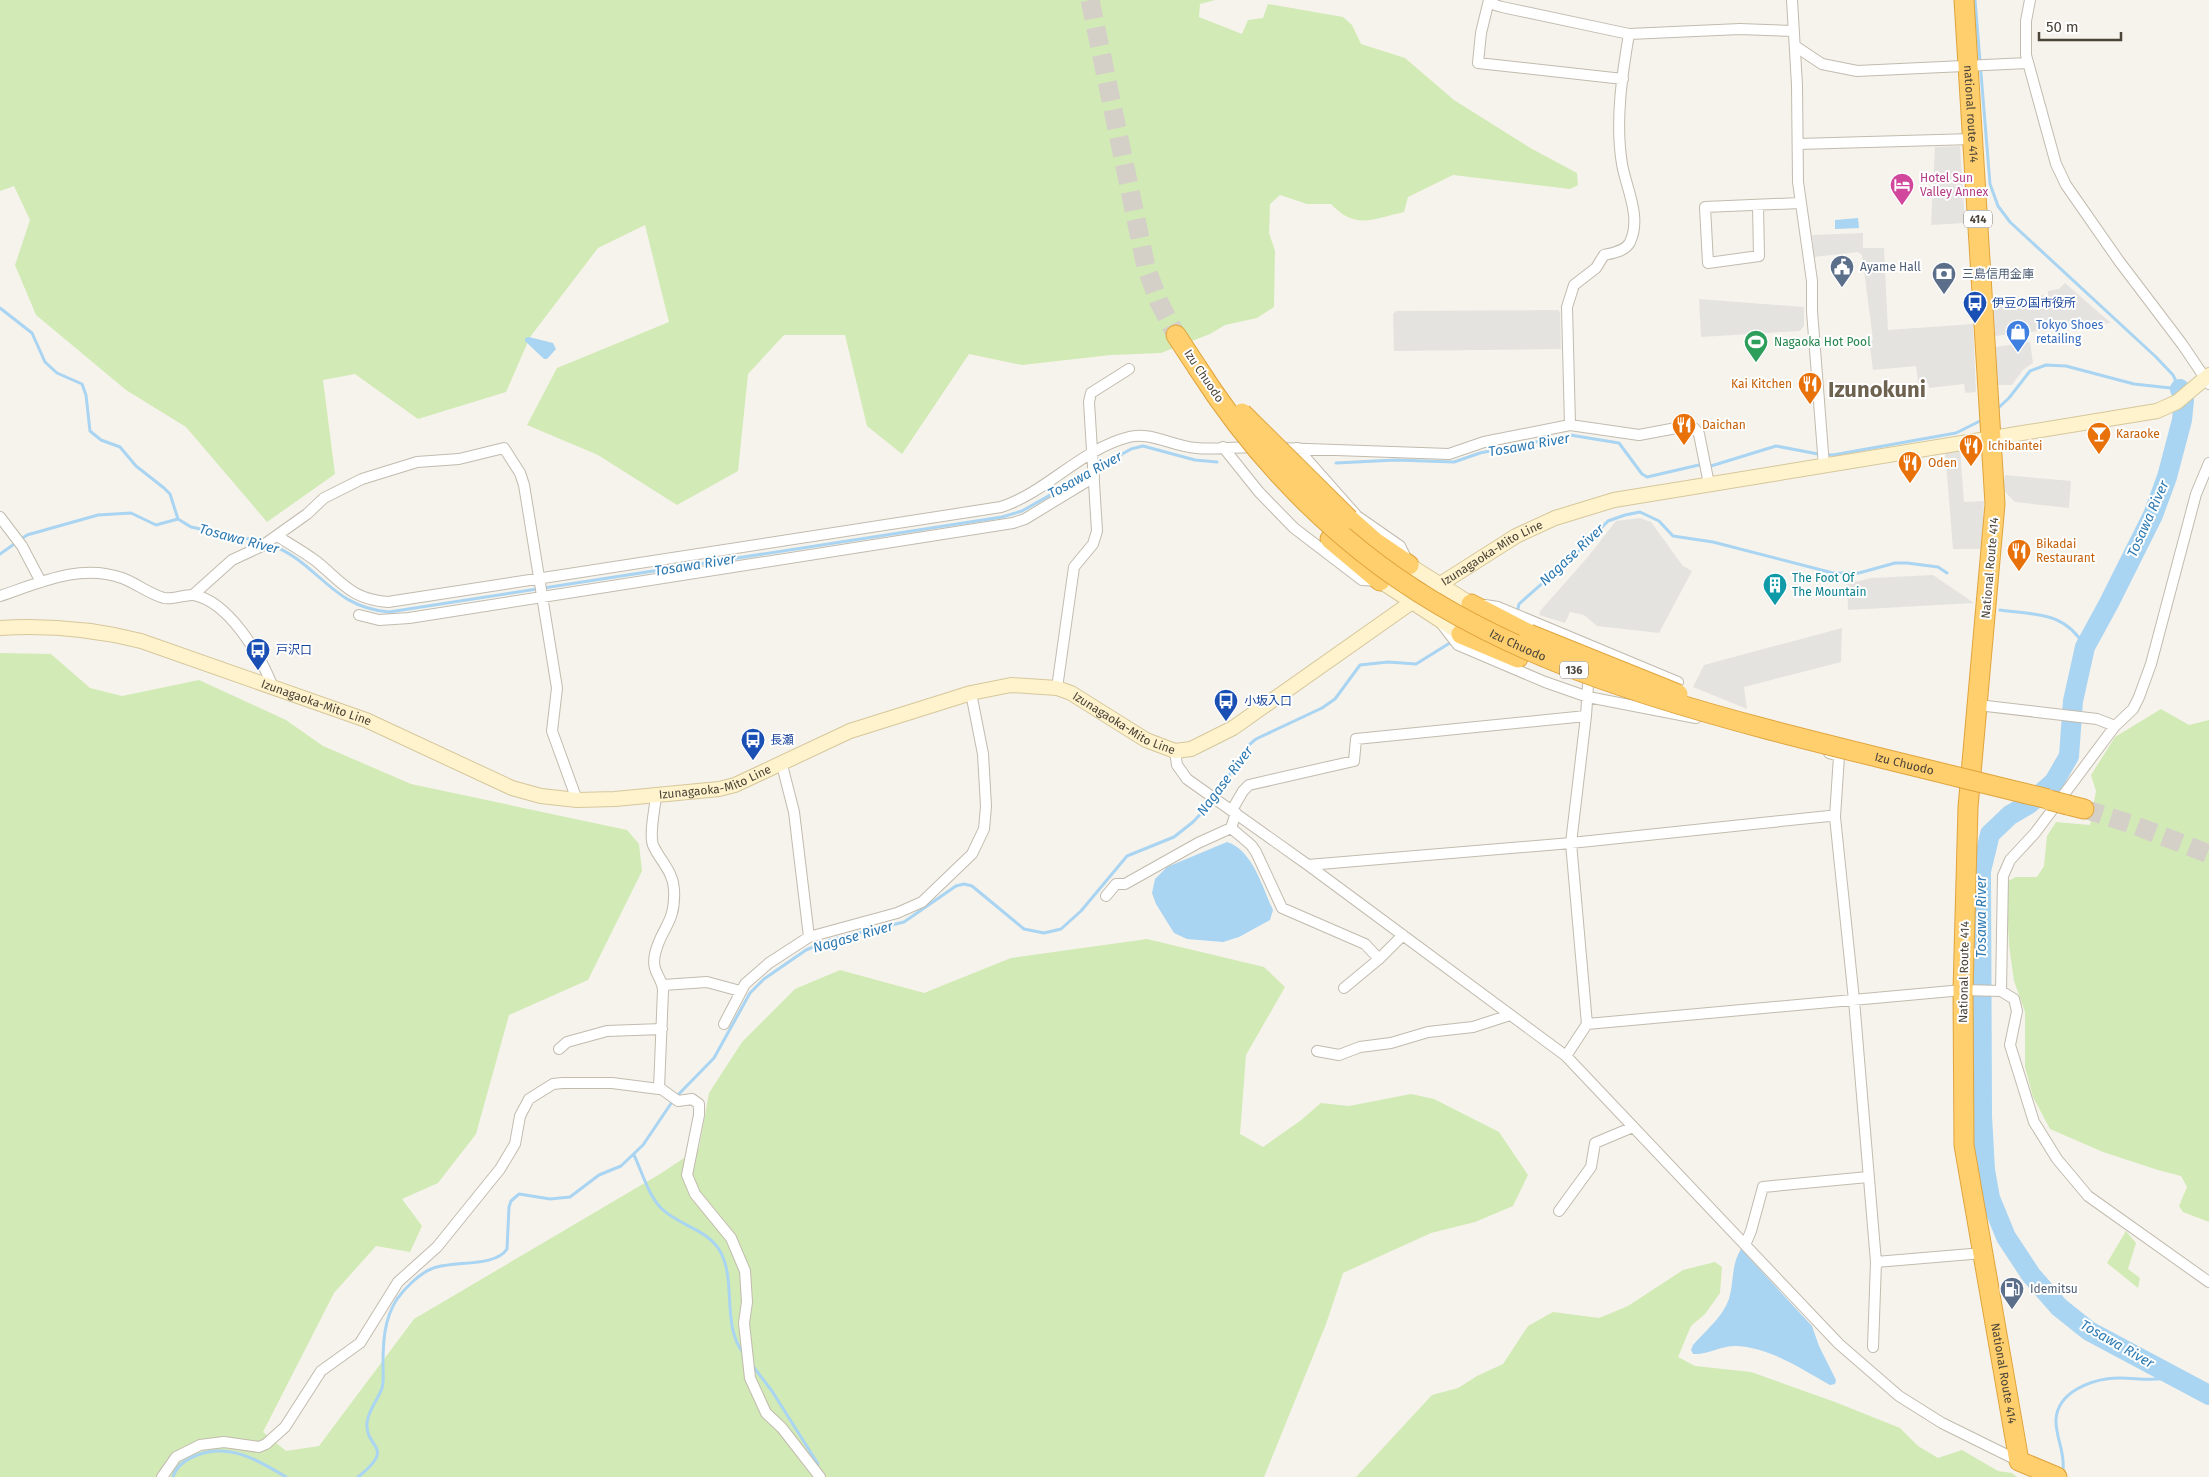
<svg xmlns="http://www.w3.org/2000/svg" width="2209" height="1477" font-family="'Fira Sans','Noto Sans JP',sans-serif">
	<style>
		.green { fill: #d2eab5 }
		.parking { fill: #e5e3e0 }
		.water { fill: #a9d4f2 }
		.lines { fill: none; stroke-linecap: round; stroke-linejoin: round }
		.stream { stroke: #a9d4f2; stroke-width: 3 }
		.river { stroke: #a9d4f2; stroke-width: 20 }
		.highway-tunnel { stroke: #d4d0c8; stroke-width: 19; stroke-dasharray: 19 9; stroke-linecap: butt }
		.street-casing { stroke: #c2bbae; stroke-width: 12 }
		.secondary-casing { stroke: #d6c79b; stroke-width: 16 }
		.highway-casing { stroke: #e0a43c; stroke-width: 21 }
		.street { stroke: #fff; stroke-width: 10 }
		.secondary { stroke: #fff3cd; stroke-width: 14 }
		.highway { stroke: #ffcf6e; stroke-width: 19 }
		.highway-bridge-casing { stroke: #e0a43c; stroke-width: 21; stroke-linecap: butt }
		.highway-bridge { stroke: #ffcf6e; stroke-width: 19 }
		.labels { text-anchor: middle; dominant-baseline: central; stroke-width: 4; stroke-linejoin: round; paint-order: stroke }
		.shield { fill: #fff; stroke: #817c74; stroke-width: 1 }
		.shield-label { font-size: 11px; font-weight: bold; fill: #4b4439 }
		.street-label { font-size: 12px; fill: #4b4439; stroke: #fff }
		.hotel-label { font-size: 12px; fill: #b23c85; stroke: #fff; text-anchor: start }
		.service-label { font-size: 12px; fill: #4e5e75; stroke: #fff; text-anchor: start }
		.transit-label { font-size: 12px; fill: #164399; stroke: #fff; text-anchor: start }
		.shop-label { font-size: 12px; fill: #366cbe; stroke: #fff; text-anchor: start }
		.leisure-label { font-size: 12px; fill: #27864d; stroke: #fff; text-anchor: start }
		.food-label { font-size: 12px; fill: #c56008; stroke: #fff; text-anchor: start }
		.culture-label { font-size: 12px; fill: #0d838f; stroke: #fff; text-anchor: start }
		.water-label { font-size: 14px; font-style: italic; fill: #2e7ab2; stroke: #fff }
		.town-label { font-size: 22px; font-weight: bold; fill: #6e6250; stroke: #fff }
	</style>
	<rect width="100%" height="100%" fill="#f6f3ec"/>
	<!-- green -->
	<path class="green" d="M0 0H1215L1200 4 1199 17 1242 34 1248 20 1263 18 1268 4 1343 17 1352 25 1361 44 1405 58 1454 100 1532 149 1577 173 1578 185 1570 189 1453 175 1408 197 1404 212C1373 219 1355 230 1331 204H1307L1280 195 1270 204 1269 233 1275 251 1274 307 1257 318 1225 325 1210 334 1161 353 1111 355 1022 365 969 354 902 454 867 426 845 335H784L748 374 738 471 677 505 598 455 527 425 557 368 669 322 645 225 598 248 530 337 506 392 418 419 355 374 323 380 335 474 267 522 186 427 126 390 36 315 15 265 30 220 14 186 0 191Z
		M0 653 51 654 90 688 122 696 199 680 286 720 323 746 411 784 627 830 639 844 642 871 588 980 509 1015 476 1134 438 1183 402 1199 422 1226 410 1252 376 1246 334 1293 263 1432 286 1451 319 1446 414 1319 660 1174 699 1148 709 1093 742 1042 795 989 840 970 924 993 1011 958 1147 939 1264 967 1285 987 1246 1055 1240 1134 1263 1147 1300 1121 1321 1103 1349 1106 1411 1094 1434 1099 1499 1132 1528 1175 1513 1206 1475 1222 1431 1233 1343 1273 1326 1324 1264 1477H0Z
		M2161 709 2189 725 2209 720V1222L2183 1212 2179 1206 2187 1187 2181 1176 2158 1170 2103 1152 2050 1129 2033 1097 2025 1067V1012L2014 981 2009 945 2006 882 2016 877H2037L2044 866 2047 836 2056 822 2090 825 2096 791 2091 775 2115 737Z
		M2126 1231 2136 1243 2128 1269 2140 1278 2138 1288 2107 1263Z
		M1715 1262 1722 1267 1720 1293 1705 1314 1691 1326 1678 1357 1695 1366 1751 1372 1835 1402 1900 1428 1918 1446 1938 1458 1962 1450 1998 1471 2012 1473 2017 1477H1356L1432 1395 1458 1388 1477 1376 1503 1364 1528 1326 1553 1312 1599 1318 1628 1306 1683 1270Z"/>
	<!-- parking -->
	<path class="parking" d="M1960 146 1965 223 1931 225 1935 147Z
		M1863 233V248H1884L1888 330 1973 324 1976 392 1965 393 1964 384 1929 388 1928 383H1918L1916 366 1873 370 1869 340H1873L1862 255 1858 252 1814 257 1812 235Z
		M2065 283 2111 323 1995 336 1991 300 2048 295V291L2059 289Z
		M1699 299 1804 307V326L1800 331 1701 337Z
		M1558 310 1560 312 1561 349 1394 351 1393 314 1396 311Z
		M2030 342 2033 363 2023 370 2012 385H1998L1995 347Z
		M1960 449 1964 502 1984 501 1982 549H1953L1945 451Z
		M2005 475 2071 481 2069 508 2015 502 2003 490Z
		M1640 518 1651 522 1683 566 1692 571 1659 633 1597 626 1584 615 1570 612 1565 623 1539 615 1540 611 1587 558 1616 521Z
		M1933 575 1974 603 1848 610 1847 584 1871 578Z
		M1842 628 1841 662 1744 687 1747 709 1693 687 1704 665Z"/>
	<!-- water -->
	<path class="water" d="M1858 218 1859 228 1835 229V220Z
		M529 337 553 343 556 349 547 359H544L525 341V338Z
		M1227 842C1253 850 1263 889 1273 910L1270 920 1239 937 1223 942 1187 939 1174 933 1156 904 1152 893 1155 879 1167 867Z
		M1741 1249 1812 1326 1819 1346 1836 1380 1835 1384 1830 1385C1801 1369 1770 1347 1735 1346 1720 1346 1708 1355 1693 1354L1691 1350 1693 1345C1705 1331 1723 1317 1729 1299 1734 1282 1731 1265 1741 1249Z"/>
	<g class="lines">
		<!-- stream -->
		<path class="stream" d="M1975 0 1990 184 1998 206 2010 222 2156 357 2173 375 2179 388
			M0 308 32 333 45 362 57 373 82 384 86 395 90 431 101 440 120 447 136 466 164 488 170 494 178 519
			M1995 411 2009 398 2030 371 2046 365 2066 366 2134 384 2180 389
			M1336 463 1396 460 1454 462 1480 453 1570 435 1619 443 1642 474 1647 477 1699 465 1711 466 1776 446 1818 454 1833 455 1956 433 1984 419
			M178 519 191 527 263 542
			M269 544C320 563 330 607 389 612L1002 517 1022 511 1131 449 1143 446 1195 460 1217 462
			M0 554 27 535 98 515 131 513 156 525 178 519
			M2000 610C2035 615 2065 611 2085 647
			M1517 613 1519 604 1580 550 1608 521 1625 515 1640 512 1659 521 1673 536 1713 542 1833 573H1859L1895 563H1907L1938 567 1947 573
			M634 1155C642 1172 649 1197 662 1209 680 1226 707 1229 720 1251 737 1281 721 1326 744 1354
			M752 1365 772 1391 818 1464
			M2063 1469C2065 1451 2055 1436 2056 1419 2057 1406 2065 1396 2077 1389 2114 1368 2139 1385 2174 1377
			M173 1477C176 1467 185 1460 195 1456 228 1442 258 1460 286 1477
			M358 1477C397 1446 365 1449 367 1423 368 1410 378 1400 382 1388 384 1381 383 1372 383 1365 383 1342 384 1319 397 1299 405 1288 419 1274 431 1269 451 1260 495 1268 507 1249L509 1207 511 1201 519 1194 550 1199 570 1197 599 1175 621 1166 643 1145 674 1099 714 1058 750 993 764 979 806 950 830 940 904 922 956 886 964 884 972 886 1024 929 1044 933 1061 929 1081 911 1127 856 1174 837 1193 822 1210 804 1250 744 1256 739 1322 708 1335 699 1360 665 1388 662 1416 664 1453 641"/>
		<!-- river -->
		<path class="river" d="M2180 389 2184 400 2182 420 2167 477 2153 515 2109 603 2085 647 2073 701 2069 756 2054 782 2029 804 2010 815 1990 834 1981 871 1982 1116 1985 1170 1990 1198 2006 1237 2031 1275 2059 1307 2089 1331 2209 1395"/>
		<!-- highway-tunnel -->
		<path class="highway-tunnel" d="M1090 0 1146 267 1159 302 1176 335
			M2084 809 2134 825 2209 854"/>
		<defs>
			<path id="street" d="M1489 0 1481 33 1478 63 1623 79
				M1491 0 1495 5 1502 7 1629 34 1740 29 1793 31
				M1792 0 1797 85 1798 182 1812 281V311L1824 466
				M2030 0 2026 21V55L2056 164 2066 185 2119 261 2182 344 2209 384
				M1795 46 1822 64 1857 71 2028 63
				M1798 144 1973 139
				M1758 205 1759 256 1708 263 1705 207 1800 203
				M1570 425 1567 307 1574 285 1596 268 1604 255C1613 253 1626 251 1630 242 1642 217 1626 188 1622 164 1615 122 1622 75 1629 34
				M1223 447 1259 492 1294 528 1362 580 1379 581
				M1279 448 1449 454 1484 442 1570 425 1639 435 1687 426 1694 428 1699 434 1709 484
				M1297 448 1357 516 1400 546 1407 560
				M0 517 22 546 41 582
				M277 536C290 544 304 552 316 561 343 583 351 599 388 602L1001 507C1047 492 1081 449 1129 437 1150 431 1174 447 1196 448 1215 450 1237 447 1257 447
				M193 595 232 560 262 546 307 514 324 498 362 479 417 462 459 459 504 448 520 473 524 485 557 688 552 731 577 800
				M0 596C39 583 80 563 122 578 136 583 149 594 164 598 173 600 185 594 194 595 229 602 260 655 272 685
				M1485 605 1498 607 1678 682
				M359 615 379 620 409 618 1013 523 1025 519 1094 477
				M1441 623 1458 645 1545 682 1588 697 1696 718
				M1057 688 1074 567 1093 544 1097 531 1089 402 1091 393 1129 369
				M1978 705 2097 719 2115 726
				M1586 716 1589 670
				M1175 751 1177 765 1187 779 1308 865 1566 1056 1839 1344 1899 1396 1942 1423 2019 1461
				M1829 753 1839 756 1835 817
				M782 765 794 812 809 937
				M1232 810 1243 791 1249 785 1354 761 1356 739 1586 716 1571 843 1587 1024 1566 1056
				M1231 828 1251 845 1256 852 1282 908 1365 944 1379 959
				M1308 865 1571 843 1829 816 1835 817 1854 1000 1876 1262 1983 1253
				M1106 896 1116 884H1125L1198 843 1231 828 1236 813
				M663 985 707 982 740 991
				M1344 988 1379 959 1403 935
				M2001 991 2003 876 2010 860 2035 833 2115 726 2133 709 2139 697 2151 664 2196 494 2209 463
				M724 1024 745 984 769 963 809 937 897 913 922 902 972 854 984 829 986 806 983 754 971 693
				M1587 1024 1963 990 2001 991 2014 999 2017 1011 2010 1045 2034 1122 2057 1159 2088 1196 2209 1282
				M559 1049 567 1042 607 1031 662 1029
				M1317 1051 1339 1055 1360 1047 1391 1043 1428 1032 1473 1027 1510 1015
				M660 1088 678 1101 692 1099 699 1104V1115L687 1175 695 1194 731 1238 745 1271 747 1302 744 1323 750 1378 766 1413 782 1428 820 1477
				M1559 1211 1591 1167 1595 1143 1633 1127
				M1745 1245 1751 1231 1763 1187 1868 1177
				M1873 1347 1876 1262
				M162 1477 176 1457 200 1445 224 1442 259 1447 266 1444 285 1427 321 1371 360 1343 398 1282 437 1247 500 1169 515 1144 520 1116 529 1099 553 1084 563 1083H612L659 1089 663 990C662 976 651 973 655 954 661 927 676 924 674 889 673 871 660 861 653 845 649 834 655 808 656 796"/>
			<g id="secondary">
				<path d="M1409 565 1471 604"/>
				<path d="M1380 581 1461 634"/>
				<path id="s1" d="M0 628C49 625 93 629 141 641L366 720 512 788 541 796 577 800 615 799 719 789 735 785 850 731 971 693 1011 685 1057 688 1071 693 1146 740 1175 751 1191 749 1233 728 1412 602 1516 536 1555 518 1614 500 2157 411 2177 402 2209 375"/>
			</g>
			<g id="highway">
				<path id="s2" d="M1964 0 1995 504 1968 807 1963 990 1964 1145 2019 1461 2057 1477"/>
				<path d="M1176 335 1197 367"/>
				<path d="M1349 519 1375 542 1409 565"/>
				<path d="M1330 539 1380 581"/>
				<path d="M1471 604 1529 634"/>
				<path d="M1461 634 1518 658"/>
				<path d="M2068 805 2084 809"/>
			</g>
		</defs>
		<!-- street casing -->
		<use href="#street" class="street-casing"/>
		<!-- secondary casing -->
		<use href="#secondary" class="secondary-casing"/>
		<!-- highway casing -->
		<use href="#highway" class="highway-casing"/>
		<!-- street -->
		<use href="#street" class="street"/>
		<!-- secondary -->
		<use href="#secondary" class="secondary"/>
		<!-- highway -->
		<use href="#highway" class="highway"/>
		<defs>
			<g id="highway-bridge">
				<path id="s3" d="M1197 367C1241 436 1297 500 1361 551 1479 646 1626 692 1770 730 1862 754 1955 776 2048 799"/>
				<path d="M1242 413 1349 519"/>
				<path d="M1529 634 1678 694"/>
				<path d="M2049 800 2068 805"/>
			</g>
		</defs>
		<!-- highway-bridge casing -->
		<use href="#highway-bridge" class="highway-bridge-casing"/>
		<!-- highway-bridge -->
		<use href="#highway-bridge" class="highway-bridge"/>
	</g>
	<!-- icons -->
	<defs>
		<symbol id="hotel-pin" viewBox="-11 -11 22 30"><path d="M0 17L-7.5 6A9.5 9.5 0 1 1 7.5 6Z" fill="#d1479c" stroke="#fff"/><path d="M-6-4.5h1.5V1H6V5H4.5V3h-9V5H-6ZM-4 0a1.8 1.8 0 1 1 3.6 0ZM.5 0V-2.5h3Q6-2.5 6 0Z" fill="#fff"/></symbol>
		<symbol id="civic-pin" viewBox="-11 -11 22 30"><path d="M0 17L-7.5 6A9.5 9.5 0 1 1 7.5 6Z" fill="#5c6f8a" stroke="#fff"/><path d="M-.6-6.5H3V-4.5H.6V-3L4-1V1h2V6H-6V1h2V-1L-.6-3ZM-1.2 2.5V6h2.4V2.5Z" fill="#fff"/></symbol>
		<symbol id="bank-pin" viewBox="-11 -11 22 30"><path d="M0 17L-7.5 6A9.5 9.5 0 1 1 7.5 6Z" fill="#5c6f8a" stroke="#fff"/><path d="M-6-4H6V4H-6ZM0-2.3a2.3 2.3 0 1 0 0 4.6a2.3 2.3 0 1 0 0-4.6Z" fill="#fff"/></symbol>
		<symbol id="bus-pin" viewBox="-11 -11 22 30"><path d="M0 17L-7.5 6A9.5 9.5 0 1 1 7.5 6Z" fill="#1a4fb4" stroke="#fff"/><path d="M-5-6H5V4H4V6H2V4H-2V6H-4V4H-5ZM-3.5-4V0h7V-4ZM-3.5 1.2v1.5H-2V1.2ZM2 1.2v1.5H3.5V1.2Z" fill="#fff"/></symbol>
		<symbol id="shop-pin" viewBox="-11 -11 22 30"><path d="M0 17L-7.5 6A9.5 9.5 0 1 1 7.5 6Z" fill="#3f7fe0" stroke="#fff"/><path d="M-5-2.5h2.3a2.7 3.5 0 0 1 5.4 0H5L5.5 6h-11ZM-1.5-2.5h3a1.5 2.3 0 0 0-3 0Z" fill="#fff"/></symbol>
		<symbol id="stadium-pin" viewBox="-11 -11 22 30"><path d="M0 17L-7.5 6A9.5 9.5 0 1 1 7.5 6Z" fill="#2e9e5b" stroke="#fff"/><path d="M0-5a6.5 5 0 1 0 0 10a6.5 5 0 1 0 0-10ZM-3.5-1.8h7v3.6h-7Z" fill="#fff"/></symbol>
		<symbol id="restaurant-pin" viewBox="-11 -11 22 30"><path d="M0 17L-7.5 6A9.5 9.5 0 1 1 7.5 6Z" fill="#e8710a" stroke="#fff"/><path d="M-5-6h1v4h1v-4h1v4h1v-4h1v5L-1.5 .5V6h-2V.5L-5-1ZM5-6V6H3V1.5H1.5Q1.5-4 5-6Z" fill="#fff"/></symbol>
		<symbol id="bar-pin" viewBox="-11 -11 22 30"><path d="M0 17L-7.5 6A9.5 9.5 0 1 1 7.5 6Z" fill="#e8710a" stroke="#fff"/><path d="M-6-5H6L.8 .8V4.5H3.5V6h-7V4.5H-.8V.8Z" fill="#fff"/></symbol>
		<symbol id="building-pin" viewBox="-11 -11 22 30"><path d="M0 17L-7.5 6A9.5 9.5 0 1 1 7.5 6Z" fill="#0f9aa8" stroke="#fff"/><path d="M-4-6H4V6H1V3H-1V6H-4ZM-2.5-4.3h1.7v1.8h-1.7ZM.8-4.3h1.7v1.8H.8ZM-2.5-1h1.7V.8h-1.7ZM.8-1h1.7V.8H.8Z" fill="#fff"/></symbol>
		<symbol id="fuel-pin" viewBox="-11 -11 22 30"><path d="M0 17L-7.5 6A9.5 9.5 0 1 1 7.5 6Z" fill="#5c6f8a" stroke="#fff"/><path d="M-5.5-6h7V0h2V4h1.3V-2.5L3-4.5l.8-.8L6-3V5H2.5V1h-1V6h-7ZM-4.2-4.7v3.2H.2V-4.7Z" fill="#fff"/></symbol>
	</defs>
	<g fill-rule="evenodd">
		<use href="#hotel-pin" x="1888" y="171" width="28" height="38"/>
		<use href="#civic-pin" x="1828" y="253" width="28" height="38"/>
		<use href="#bank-pin" x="1930" y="260" width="28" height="38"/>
		<use href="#bus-pin" x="1961" y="289" width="28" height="38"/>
		<use href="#shop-pin" x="2004" y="318" width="28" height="38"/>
		<use href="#stadium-pin" x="1742" y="328" width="28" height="38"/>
		<use href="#restaurant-pin" x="1796" y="370" width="28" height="38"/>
		<use href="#restaurant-pin" x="1670" y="411" width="28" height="38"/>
		<use href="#bar-pin" x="2085" y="420" width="28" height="38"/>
		<use href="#restaurant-pin" x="1957" y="432" width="28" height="38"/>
		<use href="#restaurant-pin" x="1896" y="449" width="28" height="38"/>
		<use href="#restaurant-pin" x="2005" y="537" width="28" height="38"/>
		<use href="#building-pin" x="1761" y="571" width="28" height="38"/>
		<use href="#bus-pin" x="244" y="636" width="28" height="38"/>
		<use href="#bus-pin" x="1212" y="687" width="28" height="38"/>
		<use href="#bus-pin" x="739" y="726" width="28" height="38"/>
		<use href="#fuel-pin" x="1998" y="1275" width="28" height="38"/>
	</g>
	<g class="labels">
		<!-- shield labels -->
		<g class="shield">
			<rect x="1964" y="210.5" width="28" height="17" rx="4"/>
			<rect x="1560" y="661.5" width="28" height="17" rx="4"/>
		</g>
		<g class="shield-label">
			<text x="1978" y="219">414</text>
			<text x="1574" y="670">136</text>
		</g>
		<!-- street labels -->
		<g class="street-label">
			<text stroke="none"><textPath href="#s2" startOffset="114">national route 414</textPath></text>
			<text transform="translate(1204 376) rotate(56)">Izu Chuodo</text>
			<text stroke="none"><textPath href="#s1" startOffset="1618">Izunagaoka-Mito Line</textPath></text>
			<text transform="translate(1990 568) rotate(-85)">National Route 414</text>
			<text stroke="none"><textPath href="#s3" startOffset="431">Izu Chuodo</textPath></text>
			<text stroke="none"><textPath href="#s1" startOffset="328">Izunagaoka-Mito Line</textPath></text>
			<text stroke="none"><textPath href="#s1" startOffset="1184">Izunagaoka-Mito Line</textPath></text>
			<text stroke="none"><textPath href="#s3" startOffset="836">Izu Chuodo</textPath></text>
			<text stroke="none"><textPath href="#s1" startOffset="748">Izunagaoka-Mito Line</textPath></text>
			<text transform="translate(1964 972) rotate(-89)">National Route 414</text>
			<text stroke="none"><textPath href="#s2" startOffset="1379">National Route 414</textPath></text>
		</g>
		<!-- hotel labels -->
		<g class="hotel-label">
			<text x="1920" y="178">Hotel Sun<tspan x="1920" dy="14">Valley Annex</tspan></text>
		</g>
		<!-- service labels -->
		<g class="service-label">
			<text x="1860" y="267">Ayame Hall</text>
			<text x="1962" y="274">三島信用金庫</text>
			<text x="2030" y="1289">Idemitsu</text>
		</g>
		<!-- transit labels -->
		<g class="transit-label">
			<text x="1992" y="303">伊豆の国市役所</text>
			<text x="276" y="650">戸沢口</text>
			<text x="1244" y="701">小坂入口</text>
			<text x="770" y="740">長瀬</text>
		</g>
		<!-- shop labels -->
		<g class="shop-label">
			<text x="2036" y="325">Tokyo Shoes<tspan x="2036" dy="14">retailing</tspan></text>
		</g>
		<!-- leisure labels -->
		<g class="leisure-label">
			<text x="1774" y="342">Nagaoka Hot Pool</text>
		</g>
		<!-- food labels -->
		<g class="food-label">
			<text x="1792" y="384" text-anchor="end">Kai Kitchen</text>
			<text x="1702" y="425">Daichan</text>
			<text x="2116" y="434">Karaoke</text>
			<text x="1988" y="446">Ichibantei</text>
			<text x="1928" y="463">Oden</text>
			<text x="2036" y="544">Bikadai<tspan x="2036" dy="14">Restaurant</tspan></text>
		</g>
		<!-- culture labels -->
		<g class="culture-label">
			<text x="1792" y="578">The Foot Of<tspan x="1792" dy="14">The Mountain</tspan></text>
		</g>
		<!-- water labels -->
		<g class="water-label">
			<text transform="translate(1529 445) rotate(-10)">Tosawa River</text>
			<text transform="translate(1085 475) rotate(-29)">Tosawa River</text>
			<text transform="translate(2148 519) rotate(-66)">Tosawa River</text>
			<text transform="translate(239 539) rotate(15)">Tosawa River</text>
			<text transform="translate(1572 555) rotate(-43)">Nagase River</text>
			<text transform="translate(695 565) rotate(-9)">Tosawa River</text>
			<text transform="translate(1225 781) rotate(-53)">Nagase River</text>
			<text transform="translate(1981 917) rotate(-90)">Tosawa River</text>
			<text transform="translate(853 937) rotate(-16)">Nagase River</text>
			<text transform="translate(2117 1344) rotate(30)">Tosawa River</text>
		</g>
		<!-- town labels -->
		<g class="town-label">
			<text x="1877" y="389">Izunokuni</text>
		</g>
	</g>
	<!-- scale -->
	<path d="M2039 32v8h82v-8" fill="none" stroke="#4b4439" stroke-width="2.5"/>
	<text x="2046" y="32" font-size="15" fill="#4b4439" stroke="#ffffff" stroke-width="4" paint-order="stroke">50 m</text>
</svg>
